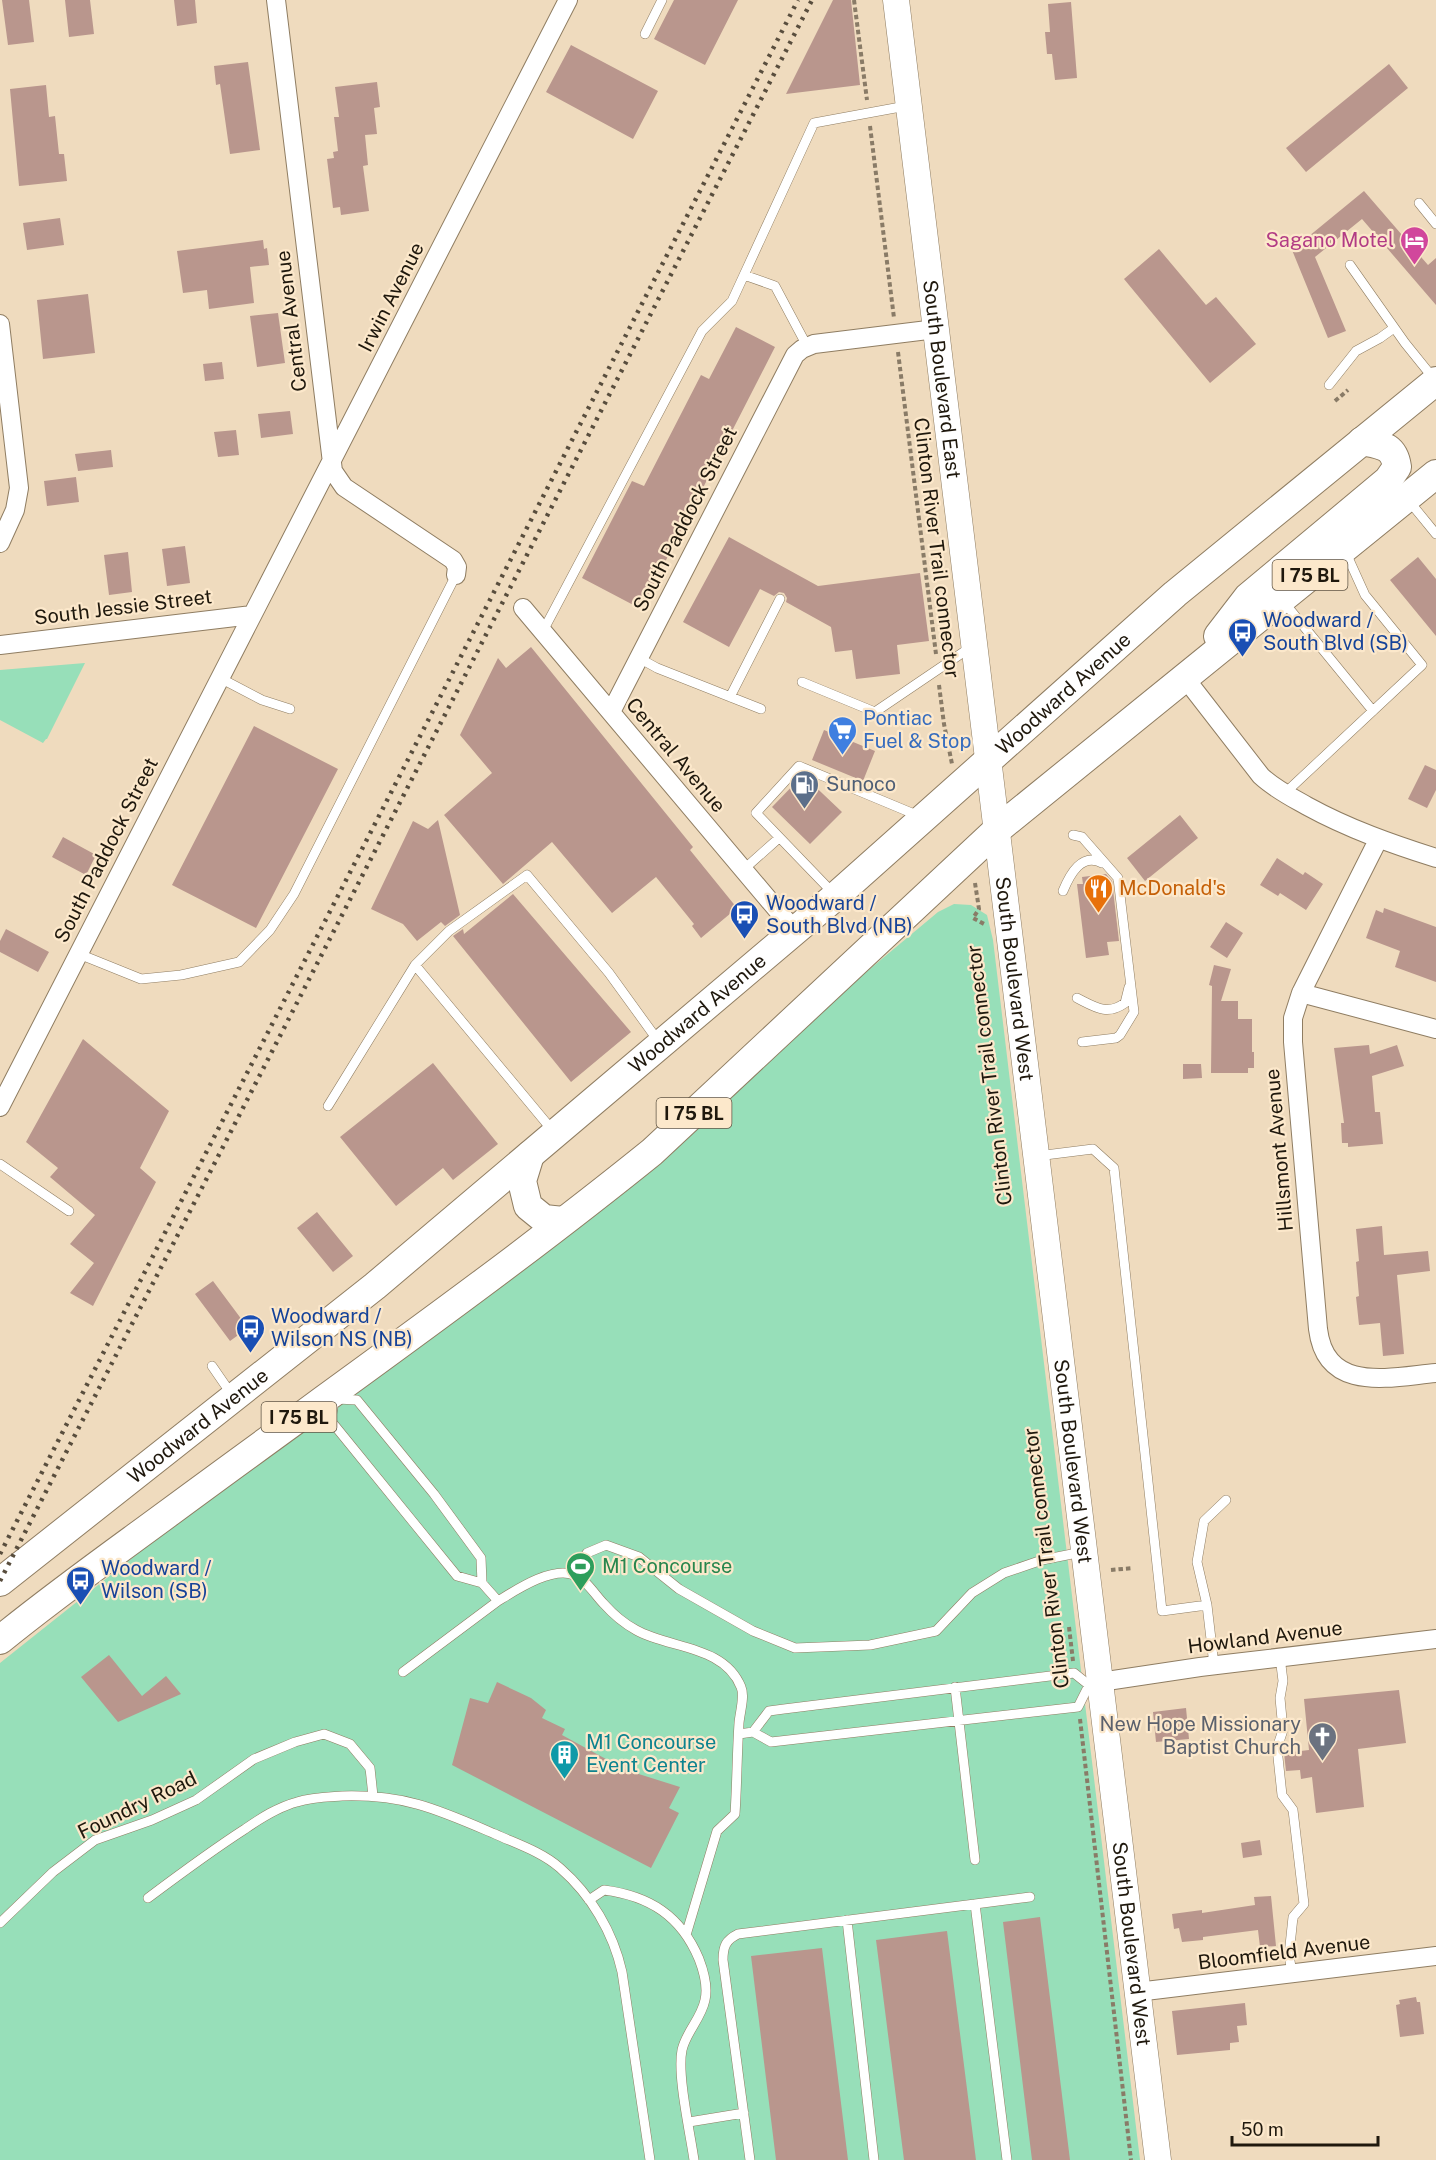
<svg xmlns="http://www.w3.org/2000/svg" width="1436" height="2160" font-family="'Public Sans',sans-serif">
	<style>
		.green { fill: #97dfb9 }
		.building { fill: #b9968d }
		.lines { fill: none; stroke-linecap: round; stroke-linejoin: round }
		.lane-casing { stroke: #8f7d62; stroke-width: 10 }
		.street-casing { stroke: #8f7d62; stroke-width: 20 }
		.secondary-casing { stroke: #8f7d62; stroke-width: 27 }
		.primary-casing { stroke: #8f7d62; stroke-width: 30 }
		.path { stroke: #897b67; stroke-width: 4; stroke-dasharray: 4.5 3; stroke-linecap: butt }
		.lane { stroke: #fff; stroke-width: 9 }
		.street { stroke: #fff; stroke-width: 18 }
		.secondary { stroke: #fff; stroke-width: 26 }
		.primary { stroke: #fff; stroke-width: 28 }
		.rail { stroke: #584d3d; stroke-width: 4.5; stroke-dasharray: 3 6; stroke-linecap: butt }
		.labels { text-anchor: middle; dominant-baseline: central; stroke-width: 4.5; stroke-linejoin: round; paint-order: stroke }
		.shield { fill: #fce8cb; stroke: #615646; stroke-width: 1.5 }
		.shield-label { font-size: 18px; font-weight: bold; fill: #1f180d }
		.hotel-label { font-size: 20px; fill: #b23c85; stroke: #fce8cb; text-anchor: end }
		.street-label { font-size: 20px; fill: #1f180d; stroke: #fce8cb }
		.transit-label { font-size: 20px; fill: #164399; stroke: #fce8cb; text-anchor: start }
		.shop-label { font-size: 20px; fill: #366cbe; stroke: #fce8cb; text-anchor: start }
		.service-label { font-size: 20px; fill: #4e5e75; stroke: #fce8cb; text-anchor: start }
		.food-label { font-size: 20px; fill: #c56008; stroke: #fce8cb; text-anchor: start }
		.leisure-label { font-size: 20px; fill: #27864d; stroke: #fce8cb; text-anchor: start }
		.worship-label { font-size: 20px; fill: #5b616d; stroke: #fce8cb; text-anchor: end }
		.culture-label { font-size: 20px; fill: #0d838f; stroke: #fce8cb; text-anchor: start }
	</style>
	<rect width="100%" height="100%" fill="#efdbbe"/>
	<!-- green -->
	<path class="green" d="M85 663 47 739H46L43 743 0 720V670Z
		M954 904 971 905 987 915 993 940 1140 2160H0V1663L816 1014 938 912Z"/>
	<!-- building -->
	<path class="building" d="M2 0H29L34 42 8 45Z
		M65 0H90L94 34 69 37Z
		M174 0H195L197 23 177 26Z
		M674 0H738L705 65 654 39Z
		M833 0H851L860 85 786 94Z
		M1071 2 1077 78 1055 80 1052 54H1047L1045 32H1050L1048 4Z
		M571 45 658 91 633 139 546 92Z
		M248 62 260 150 230 154 220 84 216 85 214 66Z
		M1389 64 1408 88 1306 172 1286 148Z
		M377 82 380 107 374 108 377 134 365 135 368 165 363 166 369 211 341 215 340 207 333 208 327 159 334 158 333 152 338 151 334 117H339L335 87Z
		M46 85 49 117 55 116 59 154H64L67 181 19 186 10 89Z
		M1364 191 1428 265 1436 258V305L1362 219 1315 257 1346 331 1328 338 1292 250Z
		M60 218 64 245 27 250 23 223Z
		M263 240 264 249 267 248 269 265 250 267 254 303 209 309 207 290 183 293 177 251Z
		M1159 249 1206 305 1216 297 1256 344 1210 383 1124 279Z
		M88 294 95 353 43 359 37 300Z
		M278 313 285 363 257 367 250 316Z
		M736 327 775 347 641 609 582 578 632 481 644 486 701 375 709 379Z
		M222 362 224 379 205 381 203 364Z
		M290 411 293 434 261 438 258 414Z
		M236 430 239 455 218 457 214 432Z
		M111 450 113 467 78 471 75 454Z
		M76 477 79 502 47 506 44 481Z
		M729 537 818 586 920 573 929 641 897 645 900 674 856 679 852 650 835 652 831 627 786 602 787 598 784 593 779 592 774 596 760 589 729 647 683 622Z
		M185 546 190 583 167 586 162 549Z
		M128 552 132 592 109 595 104 555Z
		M1418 557 1436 579V636L1390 580Z
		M531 647 693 847 690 850 737 908 701 938 692 926 694 924 656 877 612 913 552 842 503 884 444 815 492 773 460 735 498 658 506 668Z
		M254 726 338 769 256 928 172 885Z
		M824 730 875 751 863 781 812 760Z
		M1425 765 1436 770V790L1427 808 1408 799Z
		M803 775 842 812 810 844 772 807Z
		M1180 815 1198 838 1145 881 1127 858Z
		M438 820 460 915 445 926 441 922 417 941 403 924 371 909 413 821 428 829Z
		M63 837 96 855 86 875 52 857Z
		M1277 858 1303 875 1305 872 1323 884 1306 910 1280 893 1278 896 1260 885Z
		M1106 874 1112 881 1119 941 1107 942 1109 955 1086 958 1077 884H1083L1082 877Z
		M513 894 631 1032 571 1082 453 936 463 929 464 934Z
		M1384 908 1436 927V982L1395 967 1400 951 1366 938 1376 910 1383 913Z
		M1226 922 1243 933 1227 958 1210 947Z
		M6 929 49 952 38 972 0 952V941Z
		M1214 965 1231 969 1221 1001H1238V1019H1252V1052H1254V1068H1248V1073H1211L1212 986 1209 985Z
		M83 1039 169 1111 140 1168 156 1182 93 1306 70 1293 94 1263 70 1244 95 1215 50 1177 58 1168 26 1142Z
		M1369 1045 1370 1054 1397 1045 1404 1066 1372 1076 1375 1112H1380L1383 1144 1348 1147V1143H1342L1341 1123H1344L1334 1048Z
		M433 1063 498 1144 453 1180 443 1168 396 1206 340 1137Z
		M1183 1064H1201L1202 1078 1183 1079Z
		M317 1212 353 1256 333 1272 297 1228Z
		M1382 1226 1384 1255 1428 1251 1430 1271 1397 1275 1404 1354 1383 1356 1380 1323 1359 1325 1356 1297 1359 1296 1356 1262 1359 1261 1356 1229Z
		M213 1281 248 1328 230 1341 195 1294Z
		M109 1655 142 1696 166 1676 181 1694 118 1722 81 1677Z
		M497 1682 531 1698 546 1710 542 1718 565 1729 562 1735 626 1770 680 1787 669 1808 679 1813 651 1868 452 1765 470 1698 488 1703Z
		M1399 1690 1406 1743 1358 1749 1364 1807 1316 1813 1312 1777 1301 1779 1300 1770 1286 1771 1284 1753 1309 1750 1304 1699Z
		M1186 1708 1189 1739 1156 1742 1153 1712Z
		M1260 1840 1262 1855 1243 1858 1241 1843Z
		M1271 1896 1276 1946 1260 1947 1258 1930 1203 1937V1940L1182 1942 1179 1928 1174 1929 1172 1914 1202 1910V1913L1255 1905 1254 1897Z
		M1040 1917 1070 2160H1032L1003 1922Z
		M947 1931 976 2160H904L876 1940Z
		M822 1948 848 2160H776L751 1956Z
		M1416 1997 1417 2002H1420L1424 2034 1400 2037 1396 2005 1400 2004 1399 2000Z
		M1245 2003 1247 2025 1237 2026 1239 2042 1230 2043V2050L1177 2055 1172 2011Z"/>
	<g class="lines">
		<defs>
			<path id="lane" d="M645 34 662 0
				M1419 203 1436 224
				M1350 265 1405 343 1434 379
				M744 275 814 123 906 106
				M1329 385 1356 351 1380 338 1394 328
				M1409 501 1436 534
				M1283 601 1373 711
				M543 631 702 331 732 301 744 275 775 286 807 346
				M639 658 657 668 761 709
				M220 678 262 700 290 709
				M802 682 875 712 971 647
				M730 697 780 599
				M1284 794 1422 665 1365 595 1346 553
				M1073 835 1082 837 1118 878 1134 1012 1120 1035 1116 1038 1082 1042
				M743 870 779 838
				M1063 891C1070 874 1082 852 1102 863
				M834 894 756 813 799 766 919 816
				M79 954 141 979 181 975 239 962 270 930 294 894 456 575
				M415 965 449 931 527 875 609 973 659 1042
				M1077 998C1095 1007 1107 1016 1125 1003L1129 987
				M328 1106 415 965 553 1131
				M1037 1156 1093 1149 1114 1168 1162 1611 1207 1605 1214 1665
				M0 1164 69 1211
				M212 1366 232 1395
				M334 1400 331 1421 457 1576 482 1583 481 1558 434 1494 357 1400 337 1399
				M574 1574 587 1553 606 1545 639 1557 679 1589 753 1631 795 1648 870 1645 936 1631 972 1593 1004 1573 1042 1560 1082 1552
				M498 1601C516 1590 552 1566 574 1575 586 1579 595 1595 604 1604 612 1613 625 1624 636 1630 670 1649 724 1645 741 1687 745 1696 740 1712 739 1723 737 1753 737 1784 735 1814L717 1831 686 1935
				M1207 1605 1197 1562 1204 1521 1226 1500
				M1280 1657 1283 1681 1280 1698 1283 1730 1277 1748 1282 1795 1293 1810 1304 1904 1293 1917 1289 1955 1292 1973
				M403 1672 498 1601 482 1583
				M955 1687 975 1860
				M739 1734 753 1732 771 1742 1078 1707 1089 1685 1074 1673 784 1709 769 1711 753 1732
				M148 1898C180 1874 211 1851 245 1829 261 1818 278 1807 297 1802 312 1797 327 1797 342 1796 405 1794 439 1810 495 1834 517 1844 542 1852 560 1868 591 1895 613 1932 622 1972L650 2160
				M589 1900 604 1890C650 1896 681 1916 699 1959 704 1972 708 1987 705 2000 701 2019 686 2032 682 2050 677 2075 690 2132 694 2160
				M975 1904 1030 1897
				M847 1920 874 2160
				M0 1923 53 1872 95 1840 152 1820 196 1800 254 1759 295 1742 324 1734 350 1744 370 1768 373 1796
				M689 2122 744 2113
				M750 2160 723 1960C723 1946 726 1940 738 1934L975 1904 1007 2160"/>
			<path id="street" d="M276 0 333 471 344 487 453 560 457 567 456 575
				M0 324 19 488 15 510 0 543
				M523 608 795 931
				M0 645 252 615
				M1185 678 1261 776C1275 789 1291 797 1307 806 1349 829 1392 844 1436 858
				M611 712 795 355 802 349 814 344 936 329
				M1378 840 1301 993 1293 1018V1042L1318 1329C1326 1394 1390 1377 1436 1373
				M1301 993 1436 1029
				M0 1107 568 0
				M1100 1682 1200 1667 1436 1639
				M1137 1992 1436 1956"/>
			<g id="secondary">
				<path id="s1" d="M896 0 1158 2160"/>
			</g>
			<g id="primary">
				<path d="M1218 636 1248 597 1388 480 1397 467C1394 445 1381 445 1362 441"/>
				<path d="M530 1155 522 1181 528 1206 544 1219 563 1221"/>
				<path id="s2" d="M0 1582 375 1286 836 896 1175 594 1436 381"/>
				<path d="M0 1640C55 1595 113 1554 170 1512 331 1393 496 1278 652 1152L998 829 1436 474"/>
			</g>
		</defs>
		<!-- lane casing -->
		<use href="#lane" class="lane-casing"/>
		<!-- street casing -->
		<use href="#street" class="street-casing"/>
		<!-- secondary casing -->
		<use href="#secondary" class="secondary-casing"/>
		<!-- primary casing -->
		<use href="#primary" class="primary-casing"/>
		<!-- path -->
		<path class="path" d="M854 0 867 100
			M870 126 894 318
			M898 352 936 654
			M1335 401 1348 390
			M939 685 944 724 952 764
			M975 883 979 909 973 918 986 925
			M1111 1570 1133 1568
			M1069 1627 1073 1661
			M1080 1719 1131 2160"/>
		<!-- lane -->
		<use href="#lane" class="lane"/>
		<!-- street -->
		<use href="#street" class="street"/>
		<!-- secondary -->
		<use href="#secondary" class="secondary"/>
		<!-- primary -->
		<use href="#primary" class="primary"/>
		<!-- rail -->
		<path class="rail" d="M0 1554 798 0
			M0 1581 812 0"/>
	</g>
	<!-- icons -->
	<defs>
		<symbol id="hotel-pin" viewBox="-11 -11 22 30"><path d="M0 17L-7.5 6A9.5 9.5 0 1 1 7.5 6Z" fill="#d1479c" stroke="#fce8cb"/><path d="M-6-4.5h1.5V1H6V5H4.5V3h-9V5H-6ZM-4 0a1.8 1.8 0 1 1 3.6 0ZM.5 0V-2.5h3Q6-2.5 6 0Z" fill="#fff"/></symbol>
		<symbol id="bus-pin" viewBox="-11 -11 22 30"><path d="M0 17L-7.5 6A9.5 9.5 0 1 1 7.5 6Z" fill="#1a4fb4" stroke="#fce8cb"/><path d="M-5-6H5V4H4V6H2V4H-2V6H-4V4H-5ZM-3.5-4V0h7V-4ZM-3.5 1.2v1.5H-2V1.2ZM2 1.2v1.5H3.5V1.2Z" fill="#fff"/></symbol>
		<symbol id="supermarket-pin" viewBox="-11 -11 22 30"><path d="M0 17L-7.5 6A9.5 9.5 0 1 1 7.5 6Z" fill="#3f7fe0" stroke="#fce8cb"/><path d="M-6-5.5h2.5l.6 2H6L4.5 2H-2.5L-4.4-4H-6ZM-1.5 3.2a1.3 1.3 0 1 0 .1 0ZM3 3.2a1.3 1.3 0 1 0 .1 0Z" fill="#fff"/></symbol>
		<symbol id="fuel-pin" viewBox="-11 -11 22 30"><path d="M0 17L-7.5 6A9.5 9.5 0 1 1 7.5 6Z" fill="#5c6f8a" stroke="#fce8cb"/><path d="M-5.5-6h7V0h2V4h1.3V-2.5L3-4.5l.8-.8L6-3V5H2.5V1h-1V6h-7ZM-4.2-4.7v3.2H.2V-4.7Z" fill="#fff"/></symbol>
		<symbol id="restaurant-pin" viewBox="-11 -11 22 30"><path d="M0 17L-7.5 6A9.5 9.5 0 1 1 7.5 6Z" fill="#e8710a" stroke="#fce8cb"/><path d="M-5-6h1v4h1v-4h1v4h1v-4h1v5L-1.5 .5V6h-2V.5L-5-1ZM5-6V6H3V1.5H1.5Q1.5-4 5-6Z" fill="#fff"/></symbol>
		<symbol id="stadium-pin" viewBox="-11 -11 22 30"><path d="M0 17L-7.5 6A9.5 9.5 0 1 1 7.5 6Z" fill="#2e9e5b" stroke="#fce8cb"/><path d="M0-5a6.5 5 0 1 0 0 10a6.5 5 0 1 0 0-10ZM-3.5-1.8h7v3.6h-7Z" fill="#fff"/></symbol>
		<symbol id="church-pin" viewBox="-11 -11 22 30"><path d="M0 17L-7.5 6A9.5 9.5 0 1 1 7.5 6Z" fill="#6b7280" stroke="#fce8cb"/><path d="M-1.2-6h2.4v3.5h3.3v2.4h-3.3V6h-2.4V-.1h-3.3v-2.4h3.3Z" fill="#fff"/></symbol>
		<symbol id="building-pin" viewBox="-11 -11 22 30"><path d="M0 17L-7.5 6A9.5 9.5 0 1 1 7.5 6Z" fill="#0f9aa8" stroke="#fce8cb"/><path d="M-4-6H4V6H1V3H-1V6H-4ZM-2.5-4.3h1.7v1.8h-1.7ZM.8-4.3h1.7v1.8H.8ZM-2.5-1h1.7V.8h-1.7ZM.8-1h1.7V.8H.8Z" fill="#fff"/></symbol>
	</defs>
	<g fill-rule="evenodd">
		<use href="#hotel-pin" x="1398" y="224" width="33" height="45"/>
		<use href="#bus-pin" x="1226" y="616" width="33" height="45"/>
		<use href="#supermarket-pin" x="826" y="714" width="33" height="45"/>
		<use href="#fuel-pin" x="788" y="768" width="33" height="45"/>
		<use href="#restaurant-pin" x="1082" y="872" width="33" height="45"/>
		<use href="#bus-pin" x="728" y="898" width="33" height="45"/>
		<use href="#bus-pin" x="234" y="1312" width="33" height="45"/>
		<use href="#stadium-pin" x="564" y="1550" width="33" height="45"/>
		<use href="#bus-pin" x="64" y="1564" width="33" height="45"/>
		<use href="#church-pin" x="1306" y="1720" width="33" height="45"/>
		<use href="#building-pin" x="548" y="1738" width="33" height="45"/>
	</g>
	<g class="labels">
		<!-- shield labels -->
		<g class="shield">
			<rect x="1272.5" y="560" width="75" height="30" rx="4.5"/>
			<rect x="656.5" y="1098" width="75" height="30" rx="4.5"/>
			<rect x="261.5" y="1402" width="75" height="30" rx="4.5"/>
		</g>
		<g class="shield-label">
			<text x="1310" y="575">I 75 BL</text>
			<text x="694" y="1113">I 75 BL</text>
			<text x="299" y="1417">I 75 BL</text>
		</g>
		<!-- hotel labels -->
		<g class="hotel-label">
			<text x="1394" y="240">Sagano Motel</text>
		</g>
		<!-- street labels -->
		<g class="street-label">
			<text transform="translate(391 297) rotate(-63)">Irwin Avenue</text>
			<text transform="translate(291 321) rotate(-97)">Central Avenue</text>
			<text stroke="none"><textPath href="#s1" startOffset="382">South Boulevard East</textPath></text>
			<text transform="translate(685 519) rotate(-63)">South Paddock Street</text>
			<text transform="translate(937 548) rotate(83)">Clinton River Trail connector</text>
			<text transform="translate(123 607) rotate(-7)">South Jessie Street</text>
			<text stroke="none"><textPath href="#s2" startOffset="1386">Woodward Avenue</textPath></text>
			<text transform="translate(676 755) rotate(50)">Central Avenue</text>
			<text transform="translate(106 850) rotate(-63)">South Paddock Street</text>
			<text stroke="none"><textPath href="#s1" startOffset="986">South Boulevard West</textPath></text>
			<text stroke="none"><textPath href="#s2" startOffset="900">Woodward Avenue</textPath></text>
			<text transform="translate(989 1075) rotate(-97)">Clinton River Trail connector</text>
			<text transform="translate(1279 1150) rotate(-95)">Hillsmont Avenue</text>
			<text stroke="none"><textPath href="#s2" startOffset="252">Woodward Avenue</textPath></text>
			<text stroke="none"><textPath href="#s1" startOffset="1472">South Boulevard West</textPath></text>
			<text transform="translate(1046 1558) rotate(-97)">Clinton River Trail connector</text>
			<text transform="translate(1265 1637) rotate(-7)">Howland Avenue</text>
			<text transform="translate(137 1805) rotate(-26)">Foundry Road</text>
			<text stroke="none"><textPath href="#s1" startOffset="1958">South Boulevard West</textPath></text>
			<text transform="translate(1284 1952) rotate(-7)">Bloomfield Avenue</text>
		</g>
		<!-- transit labels -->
		<g class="transit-label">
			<text x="1263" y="620">Woodward /<tspan x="1263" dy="23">South Blvd (SB)</tspan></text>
			<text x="766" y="903">Woodward /<tspan x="766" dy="23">South Blvd (NB)</tspan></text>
			<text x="271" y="1316">Woodward /<tspan x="271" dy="23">Wilson NS (NB)</tspan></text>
			<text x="101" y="1568">Woodward /<tspan x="101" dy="23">Wilson (SB)</tspan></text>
		</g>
		<!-- shop labels -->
		<g class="shop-label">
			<text x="863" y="718">Pontiac<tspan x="863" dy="23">Fuel &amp; Stop</tspan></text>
		</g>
		<!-- service labels -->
		<g class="service-label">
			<text x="826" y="784">Sunoco</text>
		</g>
		<!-- food labels -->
		<g class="food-label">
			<text x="1119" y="888">McDonald's</text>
		</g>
		<!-- leisure labels -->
		<g class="leisure-label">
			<text x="602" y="1566">M1 Concourse</text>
		</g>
		<!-- worship labels -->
		<g class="worship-label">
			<text x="1301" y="1724">New Hope Missionary<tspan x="1301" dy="23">Baptist Church</tspan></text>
		</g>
		<!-- culture labels -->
		<g class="culture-label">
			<text x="586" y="1742">M1 Concourse<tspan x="586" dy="23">Event Center</tspan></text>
		</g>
	</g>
	<!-- scale -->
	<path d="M1232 2136v9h146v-9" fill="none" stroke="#1f180d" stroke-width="3"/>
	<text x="1241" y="2136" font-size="18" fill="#1f180d" stroke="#fce8cb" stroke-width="4.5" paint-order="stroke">50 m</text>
</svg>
